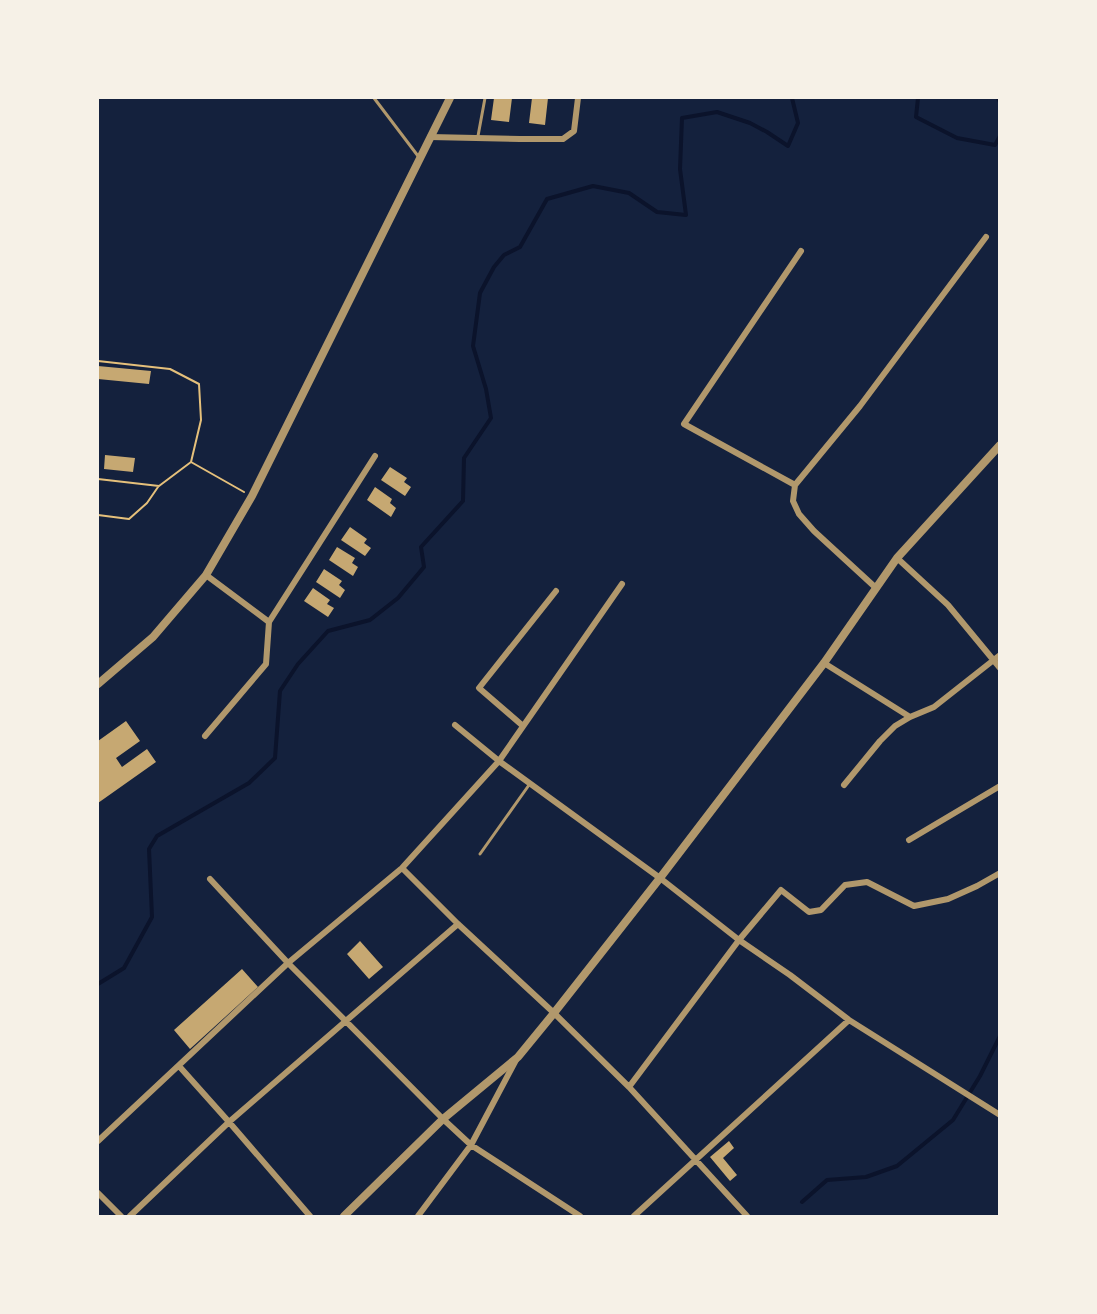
<svg xmlns="http://www.w3.org/2000/svg" width="1097" height="1314" font-family="'Open Sans',sans-serif">
	<style>
		.lines { fill: none; stroke-linecap: round; stroke-linejoin: round }
		.stream { stroke: #0b132b; stroke-width: 4 }
		.building { fill: #c6a872 }
		.path { stroke: #e5c07b; stroke-width: 2 }
		.service { stroke: #b1986c; stroke-width: 3 }
		.minor { stroke: #b1986c; stroke-width: 6 }
		.tertiary { stroke: #b1986c; stroke-width: 8 }
	</style>
	<rect width="100%" height="100%" fill="#14213d"/>
	<g class="lines">
		<!-- stream -->
		<path class="stream" d="M918 98 916 117 957 138 995 145 1000 136
			M998 98 1000 102
			M98 984 124 968 152 917 149 849 157 836 249 783 275 758 280 691 298 664 328 631 370 620 398 598 424 567 421 547 463 501 464 458 491 418 486 389 473 346 480 293 494 267 504 255 520 247 547 199 593 186 629 193 657 212 686 215 680 169 682 118 717 112 750 123 767 132 788 146 798 123 792 98
			M802 1202 827 1180 866 1177 897 1166 953 1120 980 1076 1000 1036"/>
	</g>
	<!-- building -->
	<path class="building" d="M494 98H512L509 122 491 120Z
		M532 98H548L545 125 529 123Z
		M98 366 151 371 149 384 98 379Z
		M105 455 135 458 133 472 104 469Z
		M390 467 407 478 404 482 411 487 405 496 381 480Z
		M375 487 392 499 390 503 396 508 391 517 367 500Z
		M350 527 367 539 364 543 371 548 365 556 341 540Z
		M337 547 355 558 352 563 358 567 353 576 329 560Z
		M324 569 342 581 339 585 345 590 340 598 316 582Z
		M313 588 330 600 327 604 334 608 328 617 304 601Z
		M126 721 140 741 116 758 122 767 147 749 156 762 98 803V741Z
		M360 941 383 967 369 979 347 954Z
		M242 969 258 987 190 1049 174 1030Z
		M729 1141 734 1148 723 1158 737 1175 730 1181 710 1157Z"/>
	<g class="lines">
		<!-- path -->
		<path class="path" d="M98 361 170 369 199 384 201 420 191 462
			M98 479 159 486 191 462 244 492
			M98 515 129 519 147 503 158 487"/>
		<!-- service -->
		<path class="service" d="M374 98 418 156
			M478 136 485 98
			M480 854 529 785"/>
		<!-- minor -->
		<path class="minor" d="M430 137 520 139H563L574 131 578 98
			M795 485 684 424 801 251
			M897 558 948 605 1000 668
			M876 588 814 531 799 514 793 501 795 485 860 406 986 237
			M269 622 375 456
			M824 663 910 717
			M455 725 499 761 660 878 739 940 790 975 849 1020 1000 1115
			M523 726 479 688 556 591
			M205 736 266 664 269 622 206 575
			M844 785 880 741 895 726 910 717 934 707 1000 655
			M909 840 1000 786
			M402 868 458 924 554 1013 629 1087 747 1216
			M210 879 288 963 443 1119 471 1145 580 1216
			M179 1066 229 1122 310 1216
			M629 1087 739 940 781 890 809 912 821 910 845 885 867 882 914 906 948 899 977 886 1000 873
			M98 1141 288 963 402 868 499 761 622 584
			M98 1193 121 1216
			M130 1216 229 1122 458 924
			M418 1216 471 1145 516 1060
			M634 1216 849 1020"/>
		<!-- tertiary -->
		<path class="tertiary" d="M98 684 153 637 206 575 252 496 450 98
			M344 1216 443 1119 518 1057 554 1013 660 878 824 663 897 558 1000 445"/>
	</g>
	<!-- border -->
	<rect width="1097" height="1314" fill="none" stroke="#f6f1e7" stroke-width="198"/>
</svg>
